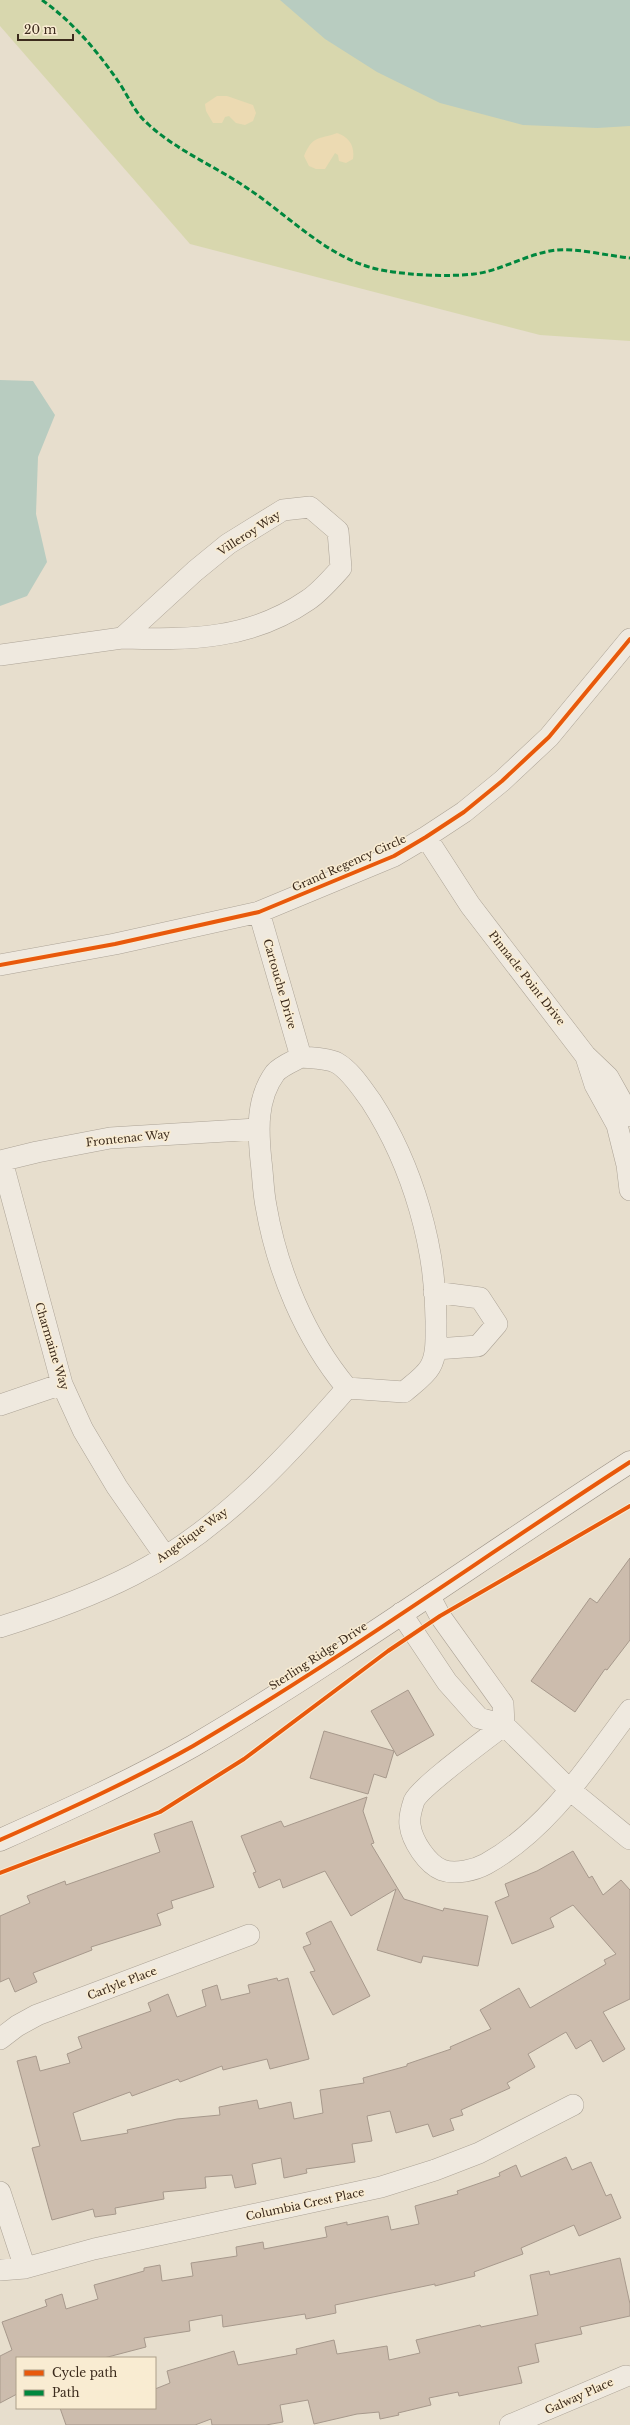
<svg xmlns="http://www.w3.org/2000/svg" width="630" height="2425" font-family="'Libre Baskerville',serif">
	<style>
		.green { fill: #d8d7ae }
		.sand { fill: #ecdab2 }
		.water { fill: #b8ccc0 }
		.building { fill: #ccbcad; stroke: #a7998c }
		.lines { fill: none; stroke-linecap: round; stroke-linejoin: round }
		.street-casing { stroke: #aca396; stroke-width: 22 }
		.secondary-casing { stroke: #9c9286; stroke-width: 23 }
		.street { stroke: #efe9df; stroke-width: 21 }
		.secondary { stroke: #efe9df; stroke-width: 22 }
		.quiet { stroke: #00873e; stroke-width: 3; stroke-dasharray: 6 3; stroke-linecap: butt }
		.cycleway-casing { stroke: #f9ecd2; stroke-width: 6 }
		.cycleway { stroke: #e8590c; stroke-width: 4 }
		.labels { text-anchor: middle; dominant-baseline: central; stroke-width: 3; stroke-linejoin: round; paint-order: stroke }
		.street-label { font-size: 11px; fill: #3c2b1d; stroke: #f9ecd2 }
	</style>
	<rect width="100%" height="100%" fill="#e7decd"/>
	<!-- green -->
	<path class="green" d="M0 0H630V341L540 335 190 244 0 26Z"/>
	<!-- sand -->
	<path class="sand" d="M217 96H227L253 105 256 113 253 121 245 125 236 123 229 116 225 117 222 123H213L206 111 205 104Z
		M337 133C349 137 355 146 353 159L346 163 339 161 338 155 335 153 325 169H316L309 166 304 156C313 135 318 140 337 133Z"/>
	<!-- water -->
	<path class="water" d="M280 0H630V126L597 128 523 125 440 103 377 72 325 39Z
		M0 380 33 381 55 415 38 457 36 514 47 562 27 596 0 606Z"/>
	<!-- building -->
	<path class="building" d="M630 1558V1640L607 1670 605 1669 575 1712 531 1681 590 1598 597 1603Z
		M408 1690 434 1735 397 1756 371 1711Z
		M324 1731 394 1751 386 1778 374 1774 368 1794 310 1778Z
		M367 1797 363 1811 374 1843 371 1844 404 1899 443 1911 444 1908 488 1916 478 1966 423 1956 421 1963 377 1950 396 1889 351 1916 325 1871 283 1888 280 1879 259 1888 253 1873 256 1872 241 1836 281 1821 284 1827Z
		M192 1821 214 1887 171 1901 173 1908 157 1914 161 1925 91 1947 92 1950 33 1973 37 1982 15 1992 9 1978 0 1982V1916L30 1903 27 1896 65 1881 66 1885 160 1852 154 1834Z
		M573 1851 589 1878 592 1876 603 1895 621 1880 630 1890V1999L603 2012 625 2049 603 2062 591 2040 576 2049 566 2032 528 2054 535 2067 507 2083 510 2088 461 2110 463 2115 450 2119 454 2130 433 2137 428 2124 396 2133 390 2111 367 2116 372 2141 352 2144 355 2162 306 2169 307 2173 284 2178 281 2158 252 2164 256 2184 235 2188 232 2175 205 2177 206 2188 163 2192 164 2199 115 2208 116 2214 95 2217 93 2209 52 2220 32 2148 40 2146 17 2061 36 2056 40 2071 70 2063 67 2054 82 2048 78 2037 151 2011 148 2003 168 1994 177 2017 206 2006 202 1990 217 1985 221 2000 250 1993 248 1985 277 1978 278 1981 288 1978 309 2059 270 2069 267 2059 223 2070 222 2066 180 2082 178 2079 132 2096 130 2092 73 2113 81 2141 128 2133 127 2130 177 2119 220 2115 219 2107 257 2100 259 2109 291 2102 294 2119 323 2113 320 2090 364 2083 363 2078 407 2066V2064L451 2049 450 2047 491 2029 480 2010 519 1988 530 2008 606 1964 604 1960 616 1954 573 1905 550 1918 554 1927 512 1944 495 1902 509 1896 505 1884 537 1871Z
		M331 1921 370 1996 333 2015 310 1972 315 1971 303 1947 311 1944 306 1933Z
		M566 2157 572 2170 591 2162 606 2196 611 2194 621 2218 579 2236 574 2225 521 2248 523 2254 474 2272 475 2276 435 2286V2284L335 2305 336 2313 306 2319 305 2314 223 2327 222 2315 189 2321 190 2331 144 2338 146 2347 104 2358H17V2394L0 2403V2356L12 2350 2 2322 47 2306 45 2300 62 2294 66 2309 98 2299 94 2285 144 2271V2268L160 2265 162 2281 193 2276 191 2263 237 2256 236 2247 263 2242 264 2249 327 2237 325 2227 347 2222V2225L388 2216 391 2230 419 2224 415 2206 458 2194 457 2191 500 2176 499 2173 516 2165 521 2177Z
		M620 2258 630 2304V2316L580 2327 582 2334 535 2344 539 2362 518 2367 522 2383 459 2396 458 2392 429 2398 431 2405 398 2413 399 2415 380 2419 379 2412 357 2414 314 2424 308 2400 280 2405 283 2422 266 2425H212L211 2419 195 2425H66L60 2408H155V2389L170 2383 167 2371 234 2351 238 2365 297 2354 296 2349 334 2340 337 2354 387 2346 389 2360 420 2353 416 2340 480 2325 481 2327 538 2315 530 2275 549 2271 550 2275Z"/>
	<g class="lines">
		<defs>
			<path id="street" d="M310 507 338 531 341 568C331 579 320 592 308 600 250 640 190 640 122 638L195 571 228 544 283 510Z
				M0 655 122 638
				M426 837 470 905 585 1055 608 1077 630 1116
				M259 912 301 1057
				M0 965 115 944 259 912 394 856 426 837 464 812 502 781 549 737 630 639
				M301 1057C311 1058 328 1058 337 1063 351 1071 362 1089 371 1101 413 1166 437 1249 436 1326 436 1339 437 1355 430 1367 425 1376 412 1385 404 1392L347 1388
				M301 1057C294 1061 281 1066 275 1073 256 1099 258 1131 261 1161 263 1176 263 1191 266 1206 277 1270 305 1338 347 1388
				M586 1057 595 1085 617 1125 627 1165 630 1190
				M0 1161 37 1152 110 1138 258 1129
				M2 1161 62 1384 83 1430 117 1487 165 1556
				M434 1292 480 1298 497 1324 478 1346 436 1349
				M0 1405 62 1384
				M429 1595 440 1616 503 1704 504 1725
				M401 1613 447 1682 479 1718 504 1725 570 1790 630 1839
				M0 1627C45 1613 90 1597 133 1575 218 1532 285 1459 347 1388
				M504 1725C488 1738 420 1787 414 1801 412 1807 409 1819 410 1825 412 1841 427 1864 442 1870 455 1875 475 1870 486 1864 549 1829 588 1766 630 1710
				M0 2039 17 2026 37 2015 249 1935
				M0 2192 25 2268
				M0 2270 25 2268 94 2249 381 2187 435 2170 479 2153 573 2105
				M510 2425 626 2376"/>
			<path id="secondary" d="M0 1840C65 1811 131 1781 193 1746 343 1658 484 1556 630 1462"/>
		</defs>
		<!-- street casing -->
		<use href="#street" class="street-casing"/>
		<!-- secondary casing -->
		<use href="#secondary" class="secondary-casing"/>
		<!-- street -->
		<use href="#street" class="street"/>
		<!-- secondary -->
		<use href="#secondary" class="secondary"/>
		<!-- quiet -->
		<path class="quiet" d="M42 0C73 22 99 53 120 84 129 98 135 113 148 124 177 151 215 166 247 188 291 217 332 263 387 271 411 275 449 277 474 274 501 271 528 253 557 250 576 248 610 256 630 258"/>
		<defs>
			<path id="cycleway" d="M0 965 115 944 259 912 394 856 426 837 464 812 502 781 549 737 630 639
				M0 1840C65 1811 131 1781 193 1746 343 1658 484 1556 630 1462
				M0 1873 160 1812 244 1759 388 1651 440 1616 630 1506"/>
		</defs>
		<!-- cycleway casing -->
		<use href="#cycleway" class="cycleway-casing"/>
		<!-- cycleway -->
		<use href="#cycleway" class="cycleway"/>
	</g>
	<g class="labels">
		<!-- street labels -->
		<g class="street-label">
			<text transform="translate(249 533) rotate(-33)">Villeroy Way</text>
			<text transform="translate(349 863) rotate(-24)">Grand Regency Circle</text>
			<text transform="translate(527 978) rotate(52)">Pinnacle Point Drive</text>
			<text transform="translate(280 984) rotate(74)">Cartouche Drive</text>
			<text transform="translate(128 1138) rotate(-6)">Frontenac Way</text>
			<text transform="translate(52 1346) rotate(73)">Charmaine Way</text>
			<text transform="translate(192 1535) rotate(-36)">Angelique Way</text>
			<text transform="translate(318 1656) rotate(-33)">Sterling Ridge Drive</text>
			<text transform="translate(122 1983) rotate(-21)">Carlyle Place</text>
			<text transform="translate(305 2204) rotate(-12)">Columbia Crest Place</text>
			<text transform="translate(579 2396) rotate(-24)">Galway Place</text>
		</g>
	</g>
	<!-- legend -->
	<rect x="16" y="2357" width="140" height="52" fill="#f9ecd2" stroke="#ad9f8a"/>
	<rect x="24" y="2370" width="20" height="6" fill="#e8590c" stroke="#ad9f8a"/>
	<text x="52" y="2377" font-size="12" fill="#3c2b1d">Cycle path</text>
	<rect x="24" y="2390" width="20" height="6" fill="#00873e" stroke="#ad9f8a"/>
	<text x="52" y="2397" font-size="12" fill="#3c2b1d">Path</text>
	<!-- scale -->
	<path d="M18 34v6h55v-6" fill="none" stroke="#3c2b1d" stroke-width="2"/>
	<text x="24" y="34" font-size="12" fill="#3c2b1d" stroke="#f9ecd2" stroke-width="3" paint-order="stroke">20 m</text>
</svg>
